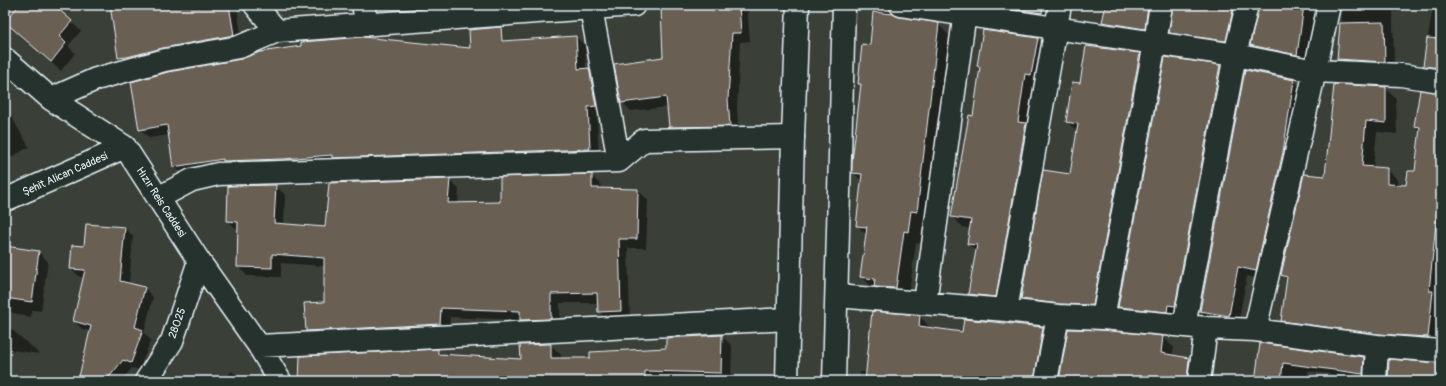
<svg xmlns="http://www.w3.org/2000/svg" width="1446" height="386" font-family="Pangolin,sans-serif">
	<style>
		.shadow { fill: #0007 }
		.building { fill: #695f53; stroke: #e8f1f8 }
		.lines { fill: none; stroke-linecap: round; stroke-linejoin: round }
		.street-casing { stroke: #e8f1f8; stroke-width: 25 }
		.secondary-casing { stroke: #e8f1f8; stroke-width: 25 }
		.street { stroke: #26332d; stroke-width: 22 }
		.secondary { stroke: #26332d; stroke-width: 22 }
		.labels { text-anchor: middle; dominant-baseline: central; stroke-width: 4; stroke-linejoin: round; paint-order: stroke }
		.street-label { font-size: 11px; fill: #e8f1f8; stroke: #26332d }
	</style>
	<rect width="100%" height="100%" fill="#3a4038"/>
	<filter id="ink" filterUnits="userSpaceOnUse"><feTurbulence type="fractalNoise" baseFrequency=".025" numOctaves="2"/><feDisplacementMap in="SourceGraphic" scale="8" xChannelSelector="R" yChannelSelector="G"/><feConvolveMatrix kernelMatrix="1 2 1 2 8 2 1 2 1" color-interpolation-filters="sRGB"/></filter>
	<g filter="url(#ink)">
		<!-- shadow -->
		<path class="shadow" d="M20 5H52L81 31 68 46 75 53 61 71 16 31Z
			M111 5H234L237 8 243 45 129 67 119 58Z
			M661 5H747L750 41 740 42 737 109 739 135 679 136 670 127 668 107 631 111 622 102 664 58Z
			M875 5H913L903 10 901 19 938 24 951 37 929 224 923 223 920 244 916 243 908 300 874 289 861 276 867 235 857 226 862 181 853 172 862 86 859 83 871 46Z
			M981 5H1068L1058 26 991 16Z
			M1107 5H1163L1154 38 1113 32 1103 22Z
			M1174 5H1234L1227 49 1180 42 1170 32Z
			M1268 5H1315L1307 64 1269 56 1260 47Z
			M1343 5H1399L1398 12 1393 11 1394 71 1347 69 1338 59Z
			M1433 5H1441V77L1435 76 1424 65Z
			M576 37 585 46 586 69H589L598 78 605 115 597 116 599 158 184 175 174 166 169 135 149 138 140 129 472 49Z
			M1037 39 1048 50 1006 307 980 305 970 294 977 252 968 243 970 229 963 227 952 217 974 117 981 68 978 66Z
			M1098 48 1140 54 1149 64 1102 314 1031 308 1022 299 1071 175 1077 131 1067 122 1081 84Z
			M1213 65 1222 75 1184 315 1128 316 1119 307Z
			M1293 80 1303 90 1265 280 1247 276 1238 325 1210 320 1201 311Z
			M1385 88 1396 99 1397 134 1377 132 1373 168 1387 169 1398 180V186H1406L1416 173 1420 131 1415 126 1441 94V327L1439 348 1293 332 1282 320 1288 281 1282 275 1326 177Z
			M5 105 29 147 5 161Z
			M591 175 601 185V189L638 190 648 200 646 248H628L630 320 608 321 599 311 598 303H560V328L531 329 521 320 450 317 449 333 316 340 307 331 325 303V266L281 263V277L247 276 238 266 239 231 228 221 276 186 285 195 284 225 326 229 449 180 459 189 458 204 501 203Z
			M125 228 133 236 129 284 144 288 153 297 144 333 151 340 139 370 132 368 121 381H79L90 331 82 329 74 321 84 277H80L71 269 85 247Z
			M5 247 39 252 48 262 41 311 32 310 31 317 5 311Z
			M920 316 930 328 963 333 1043 328 1053 338 1046 381H859L860 372H867Z
			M5 324 31 346 39 354 5 349Z
			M1102 331 1163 337 1174 348 1172 356 1189 359 1200 369 1198 381H1060Z
			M722 336 732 346 731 381H300L438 350 443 355 522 360 551 345 561 355V359H617L667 349Z
			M1261 344 1363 358 1369 363 1368 379 1308 371 1307 381H1256Z
			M1390 361 1441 364V381H1389Z
			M232 371 242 381H222Z"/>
		<!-- building -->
		<path class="building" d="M19 5H54L72 21 59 36 66 43 51 62 5 22Z
			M110 5H229L234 35 163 48 127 57 118 58Z
			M711 5H739L741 33H732L728 99 730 126 669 127 666 97 621 103 614 64 663 57 661 8Z
			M987 5H1043L1042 13Z
			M1106 5H1148L1145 29 1102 22Z
			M1173 5H1234L1226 41 1169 33Z
			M1259 5H1304L1297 55 1250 45Z
			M873 12 893 14 899 17 939 23 917 212 911 211 908 232 904 231 896 288 874 287 875 279 860 277 867 227 856 226 862 174 852 173V162L861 84H858L862 44 870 45Z
			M1384 22 1385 62 1337 59 1340 23Z
			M501 27 502 41 576 36 578 69 589 68 596 106 588 107 590 149 332 158V155L283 159 223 161V159L173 167 167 125 139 130 131 82 168 72 241 59 260 52 301 46V42L363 37 470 48 469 30Z
			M983 30 1038 38 1031 75 1025 74 1018 122 1026 123 996 297 968 294 977 245 967 244 971 220 951 217 969 115 973 116 980 67 977 66Z
			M1427 38 1441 39V68L1423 66Z
			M1086 46 1140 53 1093 305 1059 304 1021 299 1043 170 1070 174 1078 124 1066 122 1072 82 1080 83Z
			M1165 57 1220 65 1175 306 1168 305 1167 312 1118 307Z
			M1245 70 1294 80 1283 152 1256 271 1238 267 1229 316 1200 311Z
			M1334 84 1386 87V123L1366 121 1362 166 1387 168V184L1406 185 1408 171H1415L1420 127 1414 126 1420 90 1441 93V175L1429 291H1433L1428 337 1378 334 1281 321 1287 277 1281 275 1304 174 1325 176Z
			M592 174V188L638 189 637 239H619L621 311 598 312 597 293 551 294V319L520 320V311L441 308 440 324 306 331 304 303 324 302V258L272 254V268L237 267 238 222 227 221 228 186 276 185 274 223 325 227 329 183 450 179 448 203 500 202V177Z
			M86 224 125 227 120 281 145 287 135 327 143 330 131 363 123 360 106 381H78L91 326 73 321 85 270 70 269 72 245 84 246Z
			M5 246 39 251 32 302 5 298Z
			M872 311 920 315 919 326 962 332 964 319 1043 327 1034 381H956L935 378V381H865Z
			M1068 329 1102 330 1163 336 1161 353 1189 358 1187 381H1059Z
			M722 335 721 373 645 371V381H299L300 356 438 349V354L521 359 520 345 551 344V358H590V352L666 348V338Z
			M1260 343 1364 357 1363 374 1283 363 1281 381H1255Z
			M1389 359 1438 363 1437 381H1388Z"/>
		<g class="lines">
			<defs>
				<path id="street" d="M255 5 277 31
					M363 5 367 24
					M901 5 1235 55 1315 71 1401 75 1441 81
					M591 8 619 161
					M5 59 51 99 125 147 199 261 259 346 280 381
					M51 99 96 79 165 60 239 47 277 31 634 5
					M158 198 192 180 218 174 619 161 644 140 793 137
					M5 200 125 147
					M837 296 1006 310 1058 316 1103 318 1206 328 1255 330 1377 346 1441 351
					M925 303 966 5
					M1006 310 1060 5
					M1103 318 1155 43 1161 5
					M1184 326 1235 55 1247 5
					M1255 330 1315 71 1329 5
					M259 346 789 319
					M146 381 172 341 199 261
					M1046 381 1058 316
					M1199 381 1206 328
					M1375 381 1377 346"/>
				<path id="secondary" d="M787 381 793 137 798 5
					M834 381 844 5"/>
			</defs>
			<!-- street casing -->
			<use href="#street" class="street-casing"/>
			<!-- secondary casing -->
			<use href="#secondary" class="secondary-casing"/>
			<!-- street -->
			<use href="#street" class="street"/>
			<!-- secondary -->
			<use href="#secondary" class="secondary"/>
		</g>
	</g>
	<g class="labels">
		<!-- street labels -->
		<g class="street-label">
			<text transform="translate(65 174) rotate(-24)">Şehit Alican Caddesi</text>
			<text transform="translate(161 202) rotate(57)">Hızır Reis Caddesi</text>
			<text transform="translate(177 323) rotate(-70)">28025</text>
		</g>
	</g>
	<!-- margin -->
	<rect width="1446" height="386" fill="none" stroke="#26332d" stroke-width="20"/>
	<rect x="10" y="10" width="1426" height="366" fill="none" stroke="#e8f1f8" stroke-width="1.5" filter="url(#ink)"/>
</svg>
